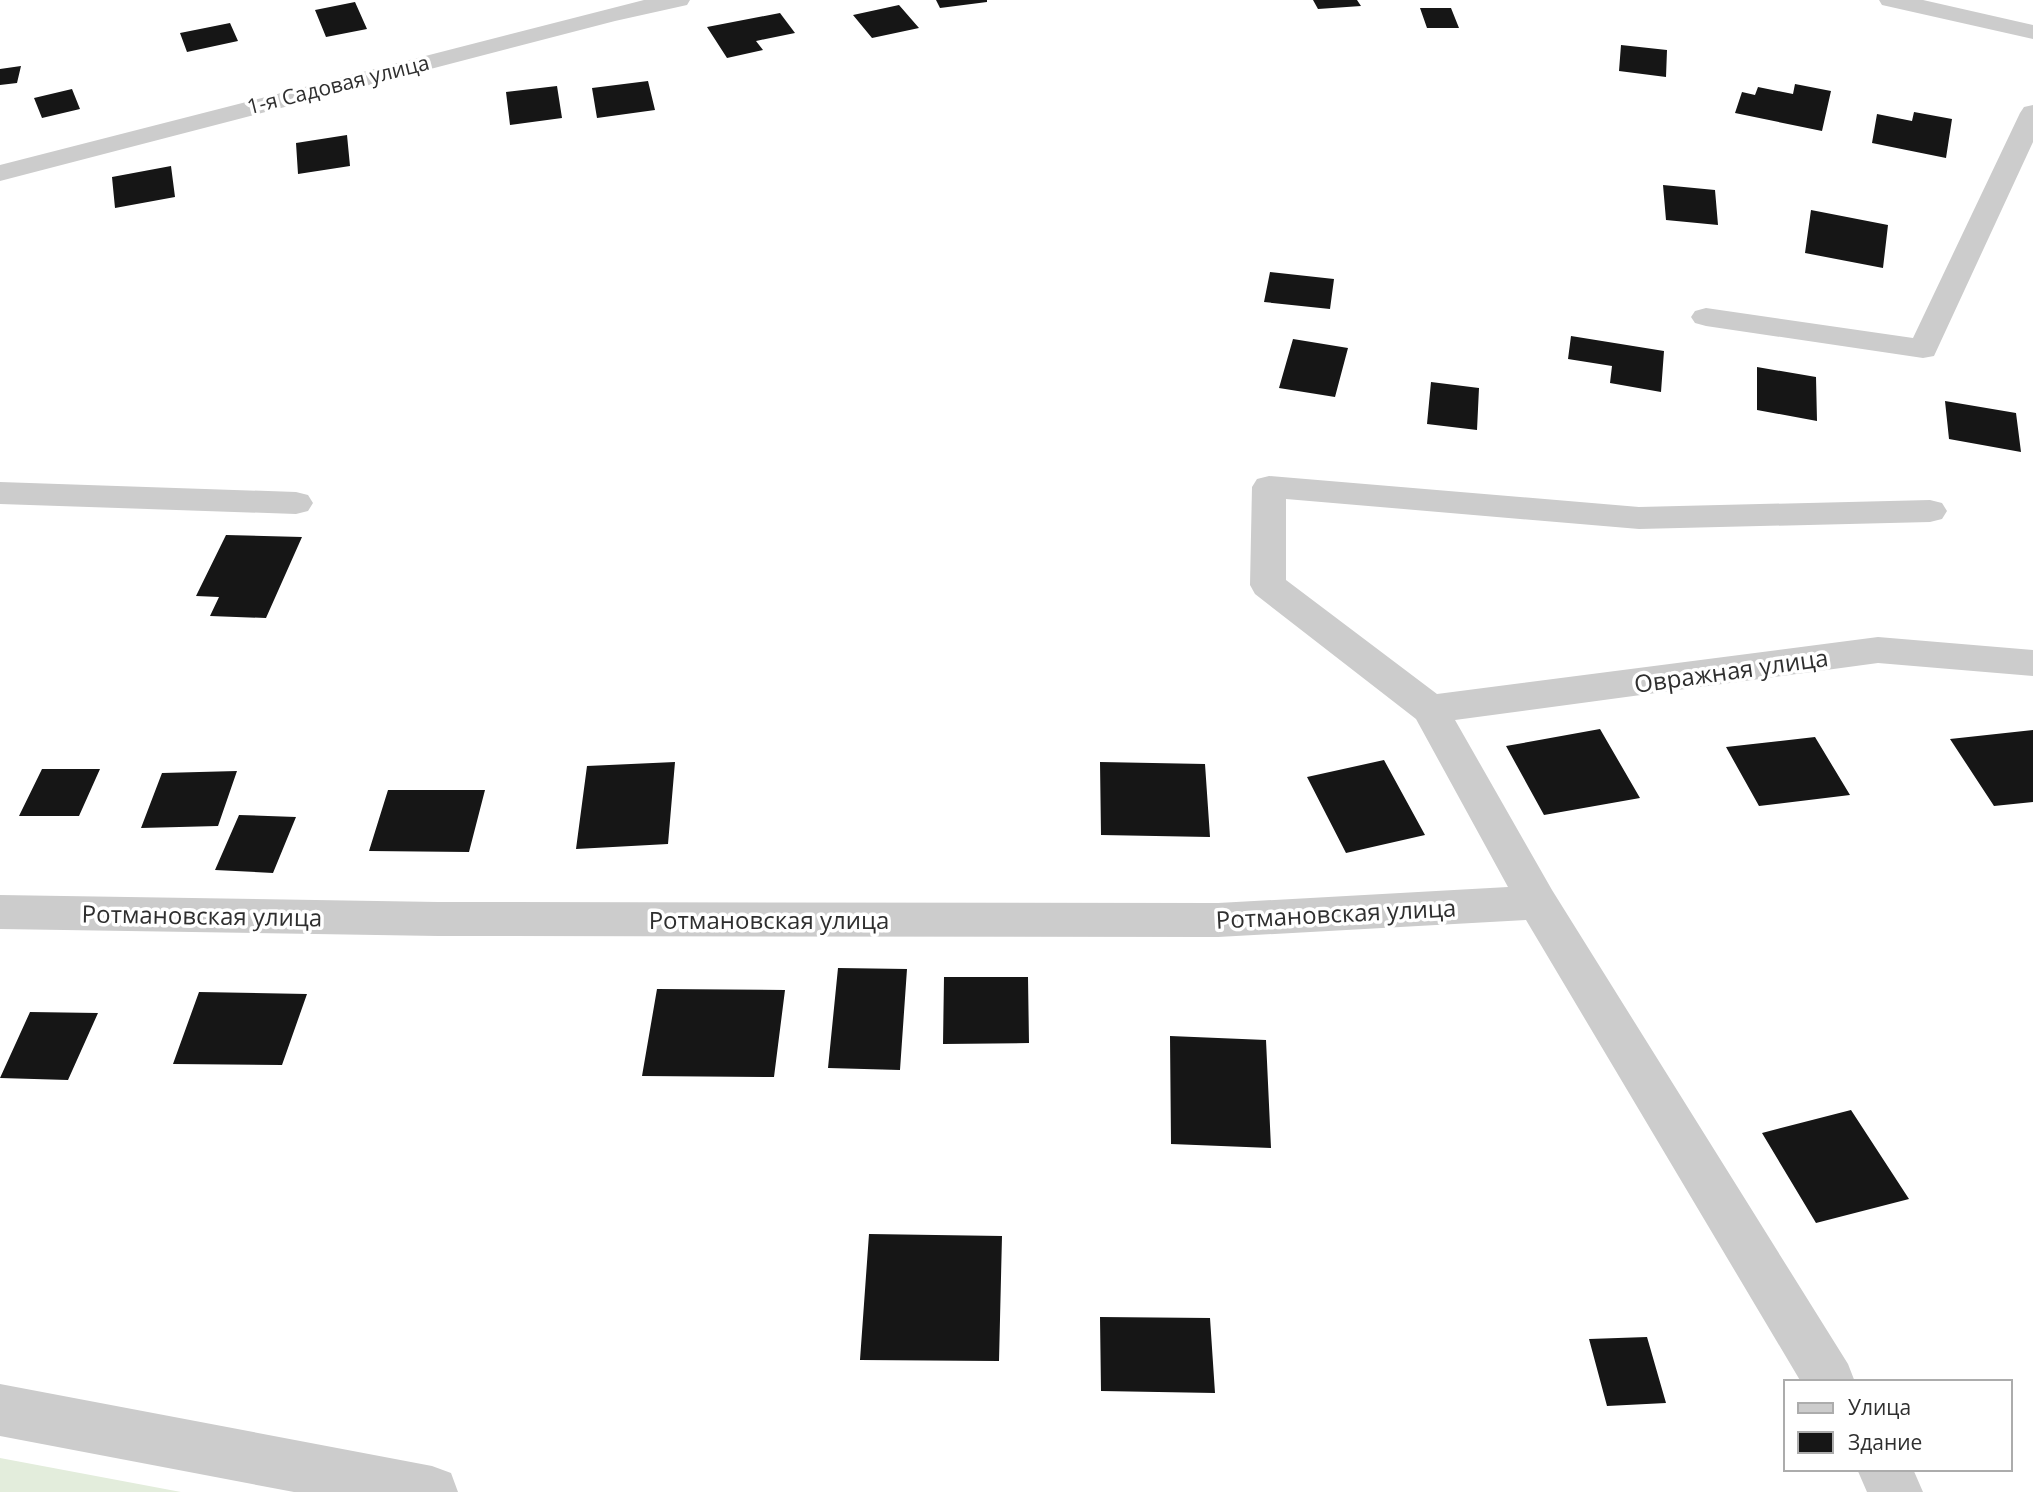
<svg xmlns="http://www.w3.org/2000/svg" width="2033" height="1492" font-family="'Open Sans',sans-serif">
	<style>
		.green { fill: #e3eddc }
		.building { fill: #161616 }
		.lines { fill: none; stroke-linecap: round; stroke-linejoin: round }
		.minor { fill: #ccc; fill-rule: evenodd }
		.labels { text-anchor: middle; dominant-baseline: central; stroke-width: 7; stroke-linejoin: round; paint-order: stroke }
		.far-street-label { font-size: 21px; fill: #2f2f2f; stroke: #fff }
		.street-label { font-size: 24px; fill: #2f2f2f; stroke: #fff }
	</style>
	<rect width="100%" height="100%" fill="#fff"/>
	<!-- green -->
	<path class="green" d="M0 1458 181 1492H0Z"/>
	<!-- building -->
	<path class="building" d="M936 0H987V2L940 8Z
		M1313 0H1357L1361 6 1318 9Z
		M355 2 367 29 326 37 315 10Z
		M899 5 919 28 872 38 853 15Z
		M1420 8H1451L1459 28H1427Z
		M780 13 795 33 756 41 763 50 727 58 707 27Z
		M230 23 238 41 187 52 180 33Z
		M1621 45 1667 50 1666 77 1619 71Z
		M21 66 17 83 0 85V69Z
		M648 81 655 110 597 118 592 88Z
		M1795 84 1831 91 1822 131 1735 113 1742 92 1755 95 1758 87 1793 94Z
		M557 86 562 118 510 125 506 92Z
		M72 89 80 109 42 118 34 98Z
		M1914 112 1952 119 1946 158 1872 143 1877 114 1912 121Z
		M347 135 350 166 298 174 296 143Z
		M171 166 175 197 115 208 112 177Z
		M1663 185 1715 190 1718 225 1666 220Z
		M1811 210 1888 225 1883 268 1805 253Z
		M1270 272 1334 279 1330 309 1264 302Z
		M1571 336 1664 351 1661 392 1610 383 1612 366 1568 359Z
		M1293 339 1348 348 1335 397 1279 388Z
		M1757 367 1816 377 1817 421 1757 410Z
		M1431 382 1479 388 1477 430 1427 424Z
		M1945 401 2016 413 2021 452 1949 439Z
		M226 535 302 537 266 618 210 616 219 597 196 596Z
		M1600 729 1640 798 1544 815 1506 746Z
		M2033 730V802L1994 806 1950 739Z
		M1815 737 1850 795 1759 806 1726 747Z
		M1384 760 1425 835 1346 853 1307 777Z
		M675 762 668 844 576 849 587 766Z
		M1100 762 1205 764 1210 837 1101 835Z
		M42 769H100L79 816H19Z
		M237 771 218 826 141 828 162 773Z
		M388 790H485L469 852 369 851Z
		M239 815 296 817 273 873 215 870Z
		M838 968 907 969 900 1070 828 1068Z
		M944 977H1028L1029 1043 943 1044Z
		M657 989 785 990 774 1077 642 1076Z
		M199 992 307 994 282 1065 173 1064Z
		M30 1012 98 1013 68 1080 0 1078Z
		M1170 1036 1266 1040 1271 1148 1171 1144Z
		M1851 1110 1909 1199 1816 1223 1762 1133Z
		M869 1234 1002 1236 999 1361 860 1360Z
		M1100 1317 1210 1318 1215 1393 1101 1391Z
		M1647 1337 1666 1403 1607 1406 1589 1339Z"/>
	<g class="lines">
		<!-- minor -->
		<path class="minor" d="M644 0H690L687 5 615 21 0 181V165Z
			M1879 0H1923L2033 25V39L1882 5Z
			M2033 105V142L1934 356 1923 358 1706 326 1695 323 1691 317 1695 311 1706 308 1913 338 2020 113 2024 107Z
			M1269 476 1639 507 1930 500 1942 503 1947 511 1942 519 1930 522 1639 529 1286 499V580L1437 694 1878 637 2033 650V676L1878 663 1455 720 1552 890 1848 1364 1855 1382H1801L1526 920 1218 937 438 936 0 929V895L438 902 1218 903 1508 887 1416 719 1255 594 1250 585 1252 487 1257 479Z
			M0 482 296 492 308 495 313 503 308 511 296 514 0 504Z
			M0 1384 432 1466 451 1473 458 1492H294L0 1436Z
			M1857 1469H1913L1923 1492H1867Z"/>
	</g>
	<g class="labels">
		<!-- far-street labels -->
		<g class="far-street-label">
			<text transform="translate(338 84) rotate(-14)">1-я Садовая улица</text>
		</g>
		<!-- street labels -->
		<g class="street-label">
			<text transform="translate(1731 670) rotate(-8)">Овражная улица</text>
			<text transform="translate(1336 913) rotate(-3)">Ротмановская улица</text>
			<text transform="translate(202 915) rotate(1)">Ротмановская улица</text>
			<text x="769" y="919">Ротмановская улица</text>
		</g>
	</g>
	<!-- legend -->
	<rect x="1784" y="1380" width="228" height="91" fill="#ffffff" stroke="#acacac" stroke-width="2"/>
	<rect x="1798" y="1403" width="35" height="10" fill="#cccccc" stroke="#acacac" stroke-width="2"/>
	<text x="1848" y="1415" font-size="21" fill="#2f2f2f">Улица</text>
	<rect x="1798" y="1432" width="35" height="21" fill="#161616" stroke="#acacac" stroke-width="2"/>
	<text x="1848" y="1450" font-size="21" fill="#2f2f2f">Здание</text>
</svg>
